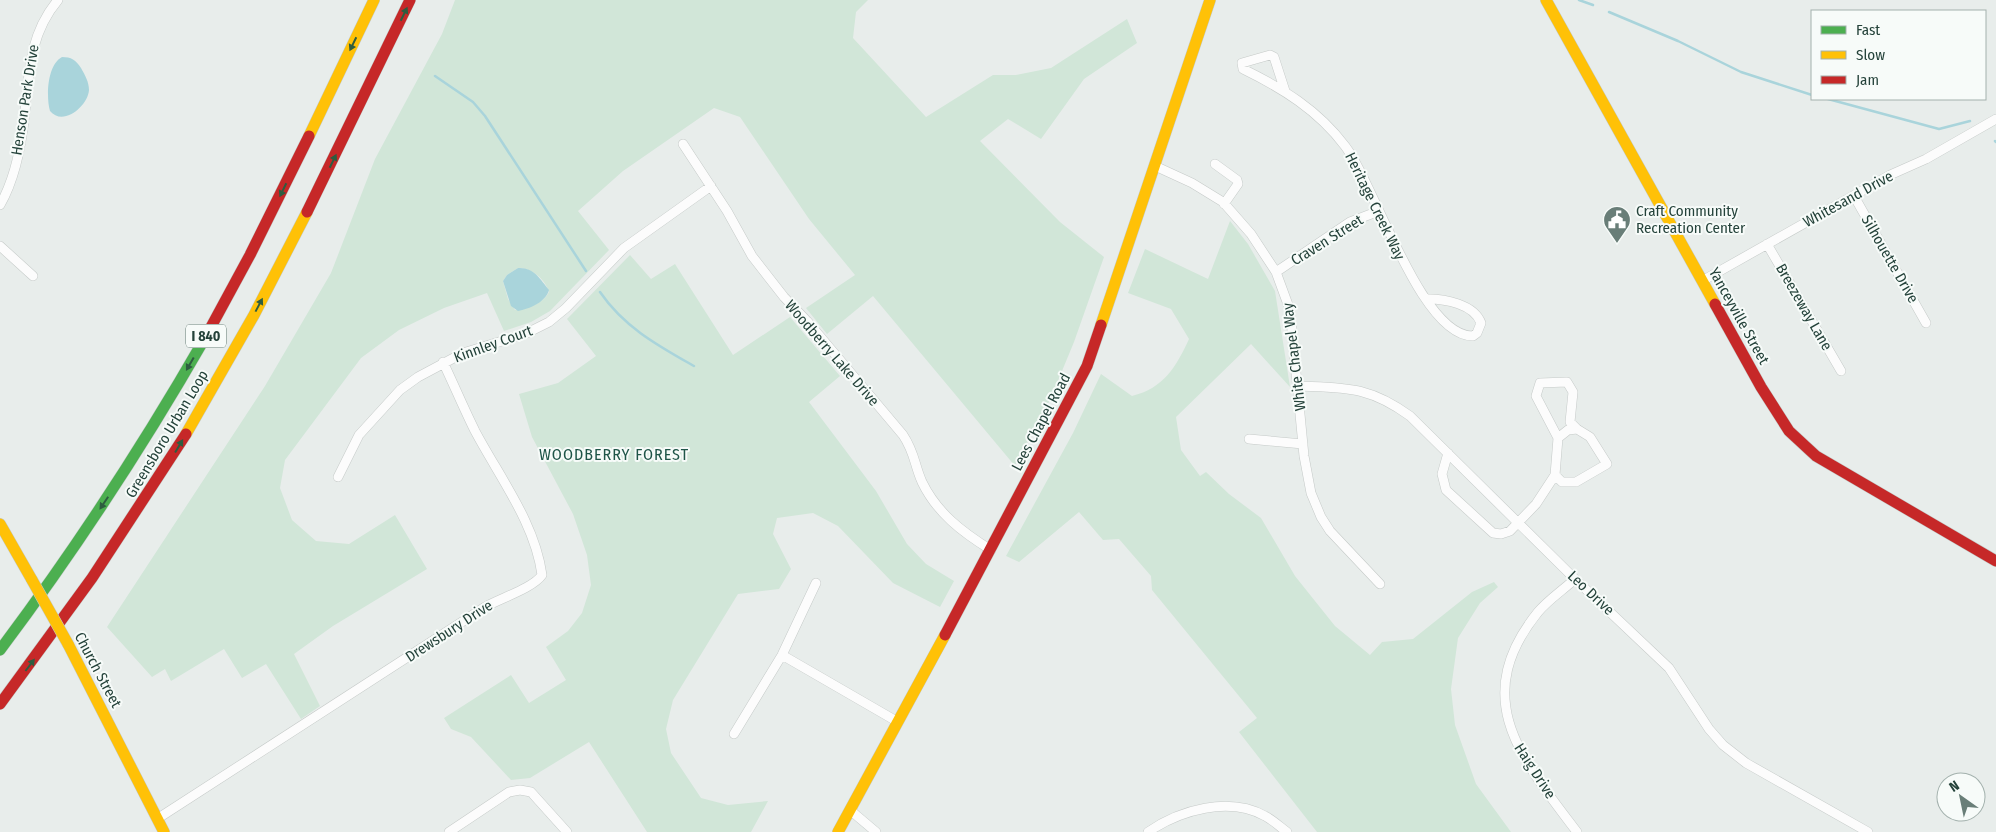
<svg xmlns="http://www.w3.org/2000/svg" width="1996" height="832" font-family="'Fira Sans Condensed',sans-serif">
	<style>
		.green { fill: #d1e6d8; fill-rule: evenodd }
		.water { fill: #a9d4db }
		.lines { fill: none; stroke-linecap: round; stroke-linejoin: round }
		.stream { stroke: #a9d4db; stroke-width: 2.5 }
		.street-casing { stroke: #c5cac8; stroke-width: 10 }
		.fast-casing { stroke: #c3cbc8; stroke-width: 12 }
		.slow-casing { stroke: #c3cbc8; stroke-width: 12 }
		.jam-casing { stroke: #c3cbc8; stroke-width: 12 }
		.street { stroke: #fcfcfc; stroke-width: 9 }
		.fast { stroke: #4caf50; stroke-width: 11 }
		.slow { stroke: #ffc107; stroke-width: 11 }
		.jam { stroke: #c62828; stroke-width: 11 }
		.slow-bridge-casing { stroke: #c3cbc8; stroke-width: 12; stroke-linecap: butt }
		.slow-bridge { stroke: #ffc107; stroke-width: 11 }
		.oneway { fill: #2e5d40 }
		.labels { text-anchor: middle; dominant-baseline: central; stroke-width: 4; stroke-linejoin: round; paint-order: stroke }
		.shield { fill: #f7fbf9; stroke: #637a73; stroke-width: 1 }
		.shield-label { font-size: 14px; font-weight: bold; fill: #24423a }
		.street-label { font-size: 15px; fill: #24423a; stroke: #f7fbf9 }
		.poi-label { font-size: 15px; fill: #24423a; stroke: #f7fbf9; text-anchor: start }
		.neighbourhood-label { font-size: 16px; letter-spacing: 1px; fill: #1f5548; stroke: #f7fbf9 }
	</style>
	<rect width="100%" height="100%" fill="#e8edeb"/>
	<!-- green -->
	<path class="green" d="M455 0H868L856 12 853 38 926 117 993 75H1016L1051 68 1127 19 1137 43 1084 79 1041 139 1008 119 980 141 1060 222 1104 257 1074 342 1050 400 1015 466 873 296 827 334 806 308 855 275 809 219 740 117 714 108 623 171 578 211 609 250 550 311 531 322 504 331 487 293 444 308 399 330 361 358 285 460 280 488 292 520 316 541 349 544 395 515 427 569 333 626 294 654 320 706 301 719 266 664 242 678 224 649 171 681 165 669 152 677 107 627 265 386 331 273 375 159 442 34ZM518 268C532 268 545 279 549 292 542 305 528 307 515 310L508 299 503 281 507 275Z
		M1230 221 1248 244 1275 291 1290 387 1251 344 1176 417 1181 450 1200 476 1206 472 1229 494 1261 518 1295 576 1335 626 1370 655 1382 642 1413 639 1472 592 1494 582 1498 587 1480 603 1458 638 1451 689 1455 725 1476 784 1511 832H1317L1239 732 1257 718 1152 590 1151 576 1119 539 1103 540 1079 512 1019 562 1006 556 1073 433 1101 374 1132 396C1164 388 1176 367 1189 339L1171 309 1128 293 1145 249 1208 279Z
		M630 255 651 279 675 264 733 355 790 317 840 376 809 402 876 491 907 544 926 564 954 581 940 607 893 583 838 526 813 513 777 518 773 534 791 569 779 589 738 594 673 700 666 729 671 753 701 798 728 805 768 801 751 832H647L589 742 530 778 511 780 471 737 451 729 444 718 511 675 529 703 566 680 546 647 568 631 582 613 591 585 587 555 573 514 532 437 519 394 558 383 596 356 567 319Z"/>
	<!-- water -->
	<path class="water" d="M62 57C71 57 76 60 81 68 85 75 89 82 89 90 88 106 63 127 50 111 46 97 47 65 62 57Z
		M518 268C534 267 540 279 549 290 546 302 529 309 518 311L511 306 503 281 507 275Z"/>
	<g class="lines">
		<!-- stream -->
		<path class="stream" d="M1579 0 1593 5
			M1609 12 1678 41 1741 72 1812 95
			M435 76 473 102 485 116 586 271
			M1828 99 1939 129 1970 121
			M1995 141 1996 142
			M600 292C624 327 657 345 694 366"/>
		<defs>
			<path id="street" d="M1285 91 1274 57 1270 55 1242 63 1243 69C1282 88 1318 110 1345 146 1374 183 1421 337 1473 336L1477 333 1481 323C1474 304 1445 299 1428 299
				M683 144 727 211 752 256 784 297 807 321 903 435C915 453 914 464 922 482 937 513 962 532 991 550
				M1215 164 1237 180 1238 184 1224 204
				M1155 166 1192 183 1223 202 1251 234 1276 272 1290 310 1304 456 1311 493 1321 517 1330 531 1380 584
				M1854 196 1926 323
				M0 205C15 179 22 142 25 112 29 71 30 33 58 0
				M1767 244 1841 371
				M0 246 33 276
				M1276 272 1350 222 1379 211
				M1702 281 1890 175 1926 159 1996 119
				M1299 386C1346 388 1369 386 1410 416L1575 579 1669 668 1709 729 1723 745 1746 763 1868 832
				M1558 438 1568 430 1577 429
				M1249 439 1303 444
				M1448 453 1442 474 1446 490 1493 533 1501 534 1510 531 1536 504 1555 475 1558 438 1536 396 1540 383 1567 382 1573 392 1570 422 1577 429 1590 437 1607 464 1576 482H1562L1555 475
				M338 477 359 435 400 390 418 377 463 353 525 334 549 322 566 308 624 248 711 186
				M1575 579C1563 590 1548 600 1538 612 1468 699 1522 759 1577 832
				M782 655 898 722
				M734 734 782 655 816 583
				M850 810 876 832
				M157 819 485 607C501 598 533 588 542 575 535 523 500 478 475 431 464 409 454 385 443 362
				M449 832 509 792 520 790 531 792 567 832
				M1148 832C1180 810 1229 796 1265 816 1273 820 1280 827 1287 832"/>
			<path id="fast" d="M0 650C75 550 143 446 205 338"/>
			<path id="slow" d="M1546 0 1715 304
				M309 136 374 0
				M1101 325 1210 0
				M186 434 254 315 307 212
				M0 524 32 580
				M68 644 164 832
				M838 832 945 635"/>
			<path id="jam" d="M307 212 410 0
				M1715 304 1761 387 1789 431 1816 456 1996 561
				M205 338 250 255 309 136
				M945 635 1087 366 1101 325
				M0 704 92 578 186 434"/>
		</defs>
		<!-- street casing -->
		<use href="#street" class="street-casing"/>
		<!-- fast casing -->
		<use href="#fast" class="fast-casing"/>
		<!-- slow casing -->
		<use href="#slow" class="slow-casing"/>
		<!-- jam casing -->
		<use href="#jam" class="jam-casing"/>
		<!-- street -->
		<use href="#street" class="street"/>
		<!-- fast -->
		<use href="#fast" class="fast"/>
		<!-- slow -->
		<use href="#slow" class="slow"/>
		<!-- jam -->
		<use href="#jam" class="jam"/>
		<defs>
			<path id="slow-bridge" d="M32 580 68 644"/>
		</defs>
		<!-- slow-bridge casing -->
		<use href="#slow-bridge" class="slow-bridge-casing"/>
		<!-- slow-bridge -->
		<use href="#slow-bridge" class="slow-bridge"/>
	</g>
	<!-- one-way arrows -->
	<defs><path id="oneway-solid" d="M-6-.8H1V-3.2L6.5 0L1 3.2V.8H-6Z" transform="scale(1.25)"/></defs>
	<g class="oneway">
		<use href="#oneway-solid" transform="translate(404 14) rotate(-64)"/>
		<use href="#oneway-solid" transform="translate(353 44) rotate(116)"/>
		<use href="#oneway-solid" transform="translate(333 161) rotate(-64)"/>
		<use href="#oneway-solid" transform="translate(283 190) rotate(116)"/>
		<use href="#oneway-solid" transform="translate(259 305) rotate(-62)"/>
		<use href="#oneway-solid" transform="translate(190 364) rotate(120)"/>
		<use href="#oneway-solid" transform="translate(179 446) rotate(-59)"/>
		<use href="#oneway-solid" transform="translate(104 503) rotate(124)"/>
		<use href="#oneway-solid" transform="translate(30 665) rotate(-53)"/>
	</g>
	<!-- icons -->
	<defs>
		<symbol id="civic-pin" viewBox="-11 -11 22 30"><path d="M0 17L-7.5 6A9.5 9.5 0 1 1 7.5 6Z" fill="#697e78" stroke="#f7fbf9"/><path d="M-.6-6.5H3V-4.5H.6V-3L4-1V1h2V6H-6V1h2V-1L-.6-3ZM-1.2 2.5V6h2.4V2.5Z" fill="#fff"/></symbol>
	</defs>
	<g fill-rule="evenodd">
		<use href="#civic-pin" x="1601" y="204" width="32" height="43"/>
	</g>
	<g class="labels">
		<!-- shield labels -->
		<rect class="shield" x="186" y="324.5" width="40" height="23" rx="4"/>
		<g class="shield-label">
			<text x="206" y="336">I 840</text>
		</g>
		<!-- street labels -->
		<g class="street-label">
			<text transform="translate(25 100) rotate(-81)">Henson Park Drive</text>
			<text transform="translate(1848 199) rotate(-29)">Whitesand Drive</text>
			<text transform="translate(1375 206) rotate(64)">Heritage Creek Way</text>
			<text transform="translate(1327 240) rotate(-32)">Craven Street</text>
			<text transform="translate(1890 259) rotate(60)">Silhouette Drive</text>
			<text transform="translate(1804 307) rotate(60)">Breezeway Lane</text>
			<text transform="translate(1739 316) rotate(61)">Yanceyville Street</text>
			<text transform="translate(493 344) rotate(-20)">Kinnley Court</text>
			<text transform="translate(832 353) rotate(49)">Woodberry Lake Drive</text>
			<text transform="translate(1294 357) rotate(-97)">White Chapel Way</text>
			<text transform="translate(1041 422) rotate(-62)">Lees Chapel Road</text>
			<text transform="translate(167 434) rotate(-59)">Greensboro Urban Loop</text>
			<text transform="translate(1591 593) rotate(43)">Leo Drive</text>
			<text transform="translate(449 631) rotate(-33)">Drewsbury Drive</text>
			<text transform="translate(98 670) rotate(62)">Church Street</text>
			<text transform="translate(1535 771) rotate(57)">Haig Drive</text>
		</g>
		<!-- poi labels -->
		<g class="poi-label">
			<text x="1636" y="211">Craft Community<tspan x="1636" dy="17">Recreation Center</tspan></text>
		</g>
		<!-- neighbourhood labels -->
		<g class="neighbourhood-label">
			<text x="614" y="454">WOODBERRY FOREST</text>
		</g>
	</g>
	<!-- legend -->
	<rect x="1811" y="10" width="175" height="90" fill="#f7fbf9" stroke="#a3b1ad"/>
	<rect x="1821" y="26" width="25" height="8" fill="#4caf50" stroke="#a3b1ad"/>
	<text x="1856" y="35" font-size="15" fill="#24423a">Fast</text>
	<rect x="1821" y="51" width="25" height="8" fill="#ffc107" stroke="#a3b1ad"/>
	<text x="1856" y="60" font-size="15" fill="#24423a">Slow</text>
	<rect x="1821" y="76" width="25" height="8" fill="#c62828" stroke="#a3b1ad"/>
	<text x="1856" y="85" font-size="15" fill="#24423a">Jam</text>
	<!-- north arrow -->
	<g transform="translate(1961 797) rotate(327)"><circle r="24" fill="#f7fbf9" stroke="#a3b1ad"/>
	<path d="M0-4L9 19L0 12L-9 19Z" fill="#697e78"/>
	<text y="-8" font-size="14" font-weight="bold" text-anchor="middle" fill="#24423a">N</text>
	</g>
</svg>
